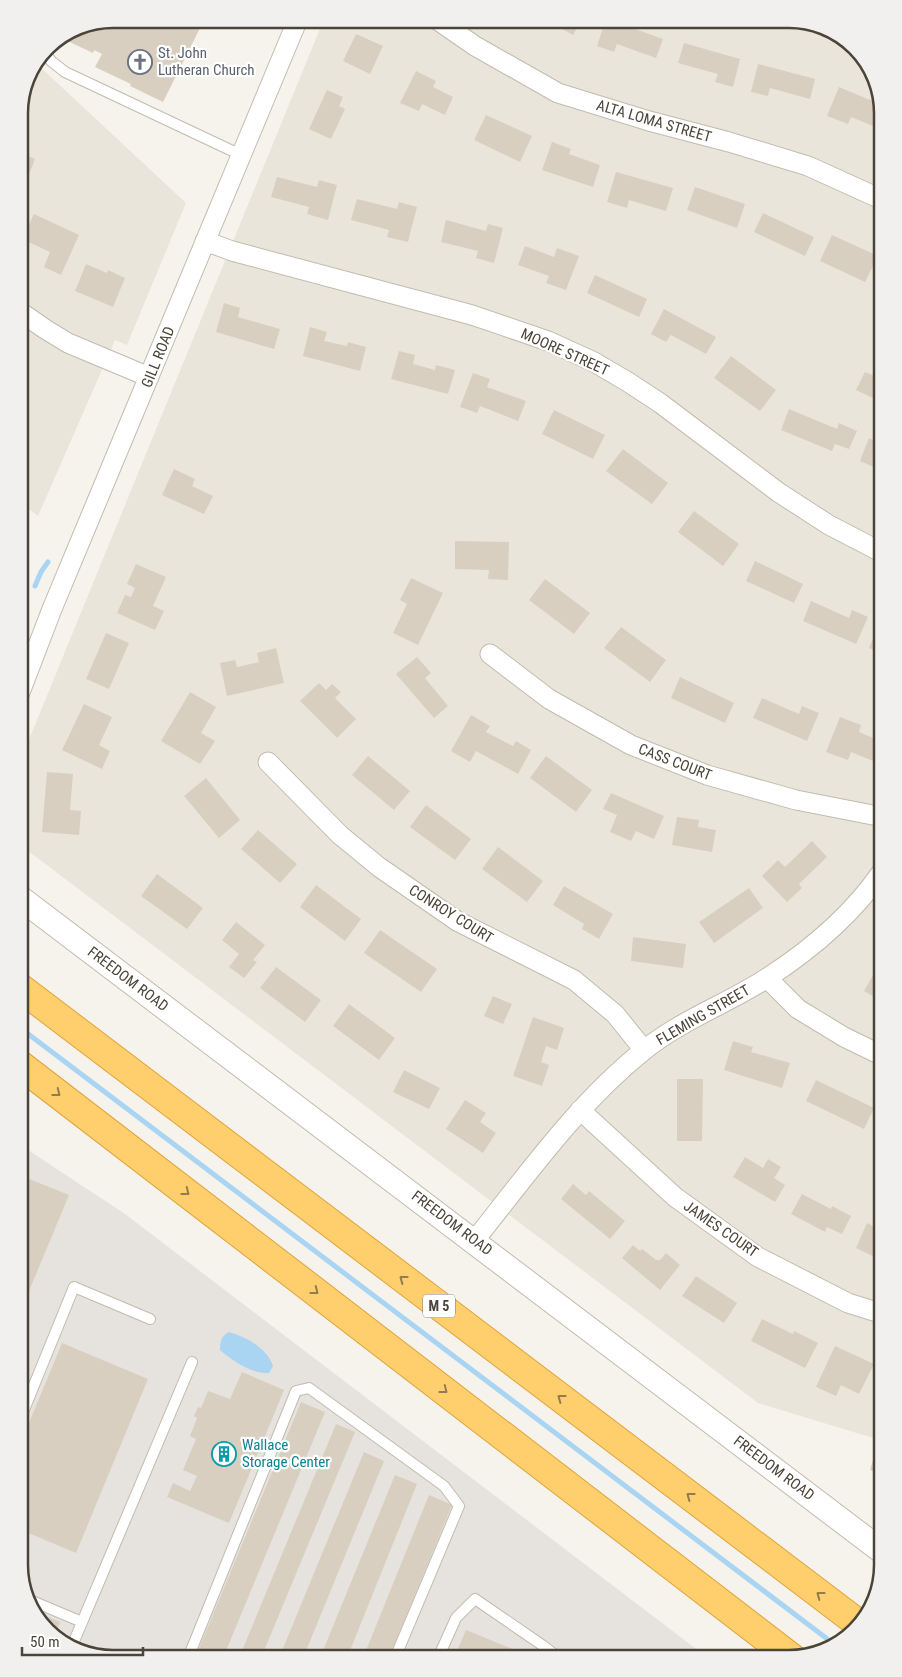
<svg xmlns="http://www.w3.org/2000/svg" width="902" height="1677" font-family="'Roboto Condensed',sans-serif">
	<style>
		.residential { fill: #eae5da }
		.industrial { fill: #e6e2dd }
		.water { fill: #a9d4f2 }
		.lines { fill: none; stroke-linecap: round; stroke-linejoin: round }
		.stream { stroke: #a9d4f2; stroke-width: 5 }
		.building { fill: #d8cfc1 }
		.service-casing { stroke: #c2bbae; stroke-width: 12 }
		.minor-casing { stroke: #c2bbae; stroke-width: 21 }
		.tertiary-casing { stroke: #c2bbae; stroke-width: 26 }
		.motorway-casing { stroke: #e0a43c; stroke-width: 30 }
		.service { stroke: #fff; stroke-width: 10 }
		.minor { stroke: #fff; stroke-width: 19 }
		.tertiary { stroke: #fff; stroke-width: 24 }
		.motorway { stroke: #ffcf6e; stroke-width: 28 }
		.oneway { stroke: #937c4e }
		.labels { text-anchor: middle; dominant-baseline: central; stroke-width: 4.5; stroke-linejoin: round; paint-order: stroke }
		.shield { fill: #fff; stroke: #817c74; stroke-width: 1 }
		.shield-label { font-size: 14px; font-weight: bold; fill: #4b4439 }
		.worship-label { font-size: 15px; fill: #5b616d; stroke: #fff; text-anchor: start }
		.street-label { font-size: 15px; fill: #4b4439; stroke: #fff }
		.culture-label { font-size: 15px; fill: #0d838f; stroke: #fff; text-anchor: start }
		.rim { fill: none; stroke: #4b4439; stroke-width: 2.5 }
	</style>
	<rect width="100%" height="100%" fill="#f6f3ec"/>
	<!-- residential -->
	<path class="residential" d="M324 19H796L842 35 876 76 883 112V1441L758 1403 19 844V764Z
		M38 65 186 203 127 345 115 340 38 516 19 502V106Z"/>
	<!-- industrial -->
	<path class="industrial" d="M19 1144 125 1214 708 1658H106L60 1642 26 1601 19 1565Z"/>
	<!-- water -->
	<path class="water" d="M229 1332C246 1337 267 1348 273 1366L269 1373C252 1374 233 1361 220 1350 220 1342 221 1336 229 1332Z"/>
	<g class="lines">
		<!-- stream -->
		<path class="stream" d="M35 586 41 572 48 562
			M19 619 25 608
			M19 1027 834 1644"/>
	</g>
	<!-- building -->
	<path class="building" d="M112 19H195L203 22 163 102 130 86 131 84 95 67 102 54 94 50 93 53 59 37 77 26Z
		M558 19H582L573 35 555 25Z
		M606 19H626L624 25 663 39 656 58 617 44 614 52 597 46Z
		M356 34 383 46 370 74 343 61Z
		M684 43 740 59 733 87 715 82 718 74 678 63Z
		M758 64 815 79 810 99 770 88 768 96 751 92Z
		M416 71 436 81 433 87 453 97 445 115 422 104 419 111 400 103Z
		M839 87 882 105 883 130 851 117 848 124 827 116Z
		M327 90 343 97 339 106 345 109 331 139 309 129Z
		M486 115 532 136 520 162 474 140Z
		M552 142 571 149 569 154 600 165 593 187 542 170Z
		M19 152 35 159 26 182 19 179Z
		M616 172 673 188 666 211 629 200 627 208 607 202Z
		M277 177 317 187 319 180 337 185 328 220 307 214 309 207 271 197Z
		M695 187 745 204 737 228 687 210Z
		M357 199 397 209 399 202 417 207 408 242 387 237 389 230 351 220Z
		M763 213 814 237 805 256 754 232Z
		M34 214 79 235 61 275 44 267 50 252 22 239Z
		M446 220 486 231 488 224 503 228 494 263 476 258 478 251 441 242Z
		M832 235 878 256 865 282 820 261Z
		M525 246 554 257 557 248 579 256 566 290 546 283 549 276 518 265Z
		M86 264 107 273 108 270 125 278 113 307 75 291Z
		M595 275 647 299 639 317 587 293Z
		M224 303 240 308 238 317 280 329 274 349 216 332Z
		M664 309 716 337 706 354 671 335 666 342 651 334Z
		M310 327 327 332 324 341 347 346 348 342 366 347 360 371 303 356Z
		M399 351 415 355 413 364 435 370 436 365 455 370 448 394 391 379Z
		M731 356 776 390 760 411 714 378Z
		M865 372 882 379 873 398 856 390Z
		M473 373 490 379 487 387 526 401 518 421 480 406 477 413 460 407Z
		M789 409 837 429 839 423 857 431 849 449 835 444 832 451 781 430Z
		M554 410 605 435 593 459 542 434Z
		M869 438 883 445V471L860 461Z
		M623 449 668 483 652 504 606 471Z
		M174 469 195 479 192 486 213 496 204 514 162 495Z
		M694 511 739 544 723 566 678 532Z
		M455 541 509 542 508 580 488 579 489 570 455 569Z
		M755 561 803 584 794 603 746 581Z
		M136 564 166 577 153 606 164 611 155 630 117 613 125 595 131 597 135 588 127 584Z
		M411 578 443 593 418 645 393 633 407 604 400 600Z
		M545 579 590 613 574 634 529 600Z
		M811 601 849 618 852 610 868 617 856 644 803 621Z
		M621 627 666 660 650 682 604 648Z
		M877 629 883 631V654L869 648Z
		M106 633 129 643 109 689 86 679Z
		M276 648 284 683 227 696 220 663 235 660 237 667 259 662 257 653Z
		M417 657 431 673 425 678 448 706 434 718 396 674Z
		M680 677 734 703 725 723 671 698Z
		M319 683 326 690 332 684 341 692 335 698 356 719 337 738 300 701Z
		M190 692 216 707 201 733 215 741 200 764 161 741Z
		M762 698 799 714 802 706 819 713 807 741 753 718Z
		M84 704 112 717 99 745 110 751 102 769 62 750Z
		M471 715 490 726 486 732 513 746 516 741 531 750 518 774 476 751 470 762 451 751Z
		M840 717 861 725 859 732 883 742V765L851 752 848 760 826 752Z
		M368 756 410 791 394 810 352 775Z
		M546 756 592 790 576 812 530 778Z
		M47 772 73 774 70 810 81 811 79 835 42 832Z
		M206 778 240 820 219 838 184 796Z
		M611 793 664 816 654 839 636 831 631 841 610 832 617 815 603 809Z
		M426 805 471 839 455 860 410 827Z
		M677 817 699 820 698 827 716 830 712 852 672 845Z
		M258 830 297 864 280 883 241 849Z
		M812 841 827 857 799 884 802 888 787 902 762 876 778 860 785 867Z
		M498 847 543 881 527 902 482 869Z
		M157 874 203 908 187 929 141 896Z
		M316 885 361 919 345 941 300 907Z
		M564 886 613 914 599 939 582 929 584 924 553 905Z
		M749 888 763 908 714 943 699 922Z
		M236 922 265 945 253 960 257 962 244 978 229 967 239 954 222 940Z
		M380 930 437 969 421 992 364 953Z
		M633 937 686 944 683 968 631 961Z
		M883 945V997L881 1001 864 991 881 961 876 958Z
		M276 967 321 1000 305 1022 260 988Z
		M493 996 512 1004 503 1024 484 1016Z
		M349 1004 395 1038 379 1060 333 1026Z
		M533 1017 564 1028 557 1050 546 1046 541 1062 549 1065 542 1086 513 1076Z
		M733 1041 753 1047 751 1052 790 1063 782 1088 724 1070Z
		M404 1070 440 1088 429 1109 393 1092Z
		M677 1079H703L702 1141H677Z
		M816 1080 874 1108 864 1129 806 1101Z
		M465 1100 486 1113 480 1122 496 1133 483 1153 446 1129Z
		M745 1157 763 1168 768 1159 781 1167 774 1178 785 1185 775 1202 733 1177Z
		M19 1175 69 1195 19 1315Z
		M573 1184 586 1195 589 1191 625 1221 610 1239 561 1199Z
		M802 1194 831 1209 832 1206 851 1216 842 1234 827 1227 825 1232 791 1214Z
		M867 1223 883 1231V1261L856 1248Z
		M633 1245 640 1251 642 1249 656 1260H660L666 1253 680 1265 660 1290 622 1258Z
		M696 1276 737 1303 724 1323 682 1296Z
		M762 1319 793 1334 794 1331 818 1343 805 1368 751 1341Z
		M62 1343 148 1379 76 1553 19 1529V1447Z
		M835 1346 874 1364 859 1394 841 1385 836 1396 816 1387Z
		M242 1372 284 1390 229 1523 167 1497 173 1483 190 1491 197 1476 183 1470 196 1439 190 1436 197 1418 194 1416 198 1407 201 1408 208 1391 230 1399Z
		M301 1402 325 1412 223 1658H195Z
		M336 1424 355 1432 261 1658H239Z
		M876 1451 883 1453V1479L878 1477 879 1473 870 1470Z
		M364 1452 384 1461 303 1658H279Z
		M395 1475 417 1484 347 1658H320Z
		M429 1495 452 1505 389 1658H363Z
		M34 1611 60 1622 55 1636Z
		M466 1630 534 1658H454Z
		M101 1647 127 1658H106L98 1655Z"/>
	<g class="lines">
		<defs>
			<path id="service" d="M44 51 51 61 65 72 241 155
				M19 1422 74 1287 150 1319
				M25 1598 82 1622
				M72 1646 192 1362
				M188 1658 296 1391 309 1388 444 1486 459 1506 395 1658
				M438 1658 456 1618 475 1599 542 1645 559 1658"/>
			<path id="minor" d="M436 19 475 46 558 93 649 121 729 142 808 166 883 200
				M205 241 232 251 472 315 548 341 594 362 628 382 660 403 778 492 829 525 883 553
				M19 311 45 329 68 343 149 377
				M490 654 549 699 631 745 707 775 796 800 883 817
				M19 695 52 609 298 19
				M268 762 340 835 379 867 457 921 574 980 615 1014 644 1050
				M767 978 798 1009 844 1037 883 1056
				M580 1110 675 1197 758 1257 848 1303 883 1314
				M474 1241C527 1175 577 1104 643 1051 681 1020 727 1004 767 978 812 949 853 914 883 870"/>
			<path id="tertiary" d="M19 897 883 1552"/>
			<path id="motorway" d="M19 987 859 1624
				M19 1064 792 1658"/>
		</defs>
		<!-- service casing -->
		<use href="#service" class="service-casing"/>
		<!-- minor casing -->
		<use href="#minor" class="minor-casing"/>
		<!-- tertiary casing -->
		<use href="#tertiary" class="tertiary-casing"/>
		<!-- motorway casing -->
		<use href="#motorway" class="motorway-casing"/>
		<!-- service -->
		<use href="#service" class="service"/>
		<!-- minor -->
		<use href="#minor" class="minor"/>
		<!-- tertiary -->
		<use href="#tertiary" class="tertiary"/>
		<!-- motorway -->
		<use href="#motorway" class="motorway"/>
	</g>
	<!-- one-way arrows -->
	<defs><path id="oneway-chevron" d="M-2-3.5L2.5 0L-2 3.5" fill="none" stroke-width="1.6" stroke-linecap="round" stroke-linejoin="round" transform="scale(1.25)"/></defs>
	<g class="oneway">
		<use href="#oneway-chevron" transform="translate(57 1093) rotate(38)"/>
		<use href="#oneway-chevron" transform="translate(186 1192) rotate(38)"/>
		<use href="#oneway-chevron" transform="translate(403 1279) rotate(-143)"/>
		<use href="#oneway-chevron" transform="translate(315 1291) rotate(38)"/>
		<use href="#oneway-chevron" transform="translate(444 1390) rotate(38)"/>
		<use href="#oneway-chevron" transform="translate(561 1398) rotate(-143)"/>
		<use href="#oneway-chevron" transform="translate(690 1496) rotate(-143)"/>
		<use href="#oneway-chevron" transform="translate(820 1595) rotate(-143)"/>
	</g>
	<!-- icons -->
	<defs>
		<symbol id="church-ring" viewBox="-11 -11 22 22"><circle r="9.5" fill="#fff" stroke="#6b7280" stroke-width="1.5"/><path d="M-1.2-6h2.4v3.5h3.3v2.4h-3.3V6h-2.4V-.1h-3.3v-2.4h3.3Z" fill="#6b7280"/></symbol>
		<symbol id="building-ring" viewBox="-11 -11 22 22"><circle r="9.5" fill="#fff" stroke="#0f9aa8" stroke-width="1.5"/><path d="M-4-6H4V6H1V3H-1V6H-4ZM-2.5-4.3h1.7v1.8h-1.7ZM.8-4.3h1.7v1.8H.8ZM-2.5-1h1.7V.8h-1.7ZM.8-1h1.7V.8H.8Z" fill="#0f9aa8"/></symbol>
	</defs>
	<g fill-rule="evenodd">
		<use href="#church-ring" x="126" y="48" width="28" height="28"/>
		<use href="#building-ring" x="210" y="1440" width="28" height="28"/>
	</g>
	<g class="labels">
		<!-- shield labels -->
		<rect class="shield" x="423" y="1294.5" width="32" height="23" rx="4"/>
		<g class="shield-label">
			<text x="439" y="1306">M 5</text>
		</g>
		<!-- worship labels -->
		<g class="worship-label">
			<text x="158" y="53">St. John<tspan x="158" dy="17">Lutheran Church</tspan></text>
		</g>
		<!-- street labels -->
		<g class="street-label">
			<text transform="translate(654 121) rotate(16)">ALTA LOMA STREET</text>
			<text transform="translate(565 352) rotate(24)">MOORE STREET</text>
			<text transform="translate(158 357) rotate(-68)">GILL ROAD</text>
			<text transform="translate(675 762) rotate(21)">CASS COURT</text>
			<text transform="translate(451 914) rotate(32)">CONROY COURT</text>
			<text transform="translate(128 979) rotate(37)">FREEDOM ROAD</text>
			<text transform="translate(703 1015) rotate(-30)">FLEMING STREET</text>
			<text transform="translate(452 1223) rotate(37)">FREEDOM ROAD</text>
			<text transform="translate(721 1229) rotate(35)">JAMES COURT</text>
			<text transform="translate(774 1468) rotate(37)">FREEDOM ROAD</text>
		</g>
		<!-- culture labels -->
		<g class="culture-label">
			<text x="242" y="1445">Wallace<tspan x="242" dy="17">Storage Center</tspan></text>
		</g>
	</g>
	<!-- crop -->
	<path d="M0 0H902V1677H0ZM113 28H789A85 85 0 0 1 874 113V1565A85 85 0 0 1 789 1650H113A85 85 0 0 1 28 1565V113A85 85 0 0 1 113 28Z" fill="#f1f0ef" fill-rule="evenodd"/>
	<path class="rim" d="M113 28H789A85 85 0 0 1 874 113V1565A85 85 0 0 1 789 1650H113A85 85 0 0 1 28 1565V113A85 85 0 0 1 113 28Z"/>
	<!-- scale -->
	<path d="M22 1647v8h121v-8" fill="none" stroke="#4b4439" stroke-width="2.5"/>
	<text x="30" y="1647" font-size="15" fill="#4b4439" stroke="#ffffff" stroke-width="4" paint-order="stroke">50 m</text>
</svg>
